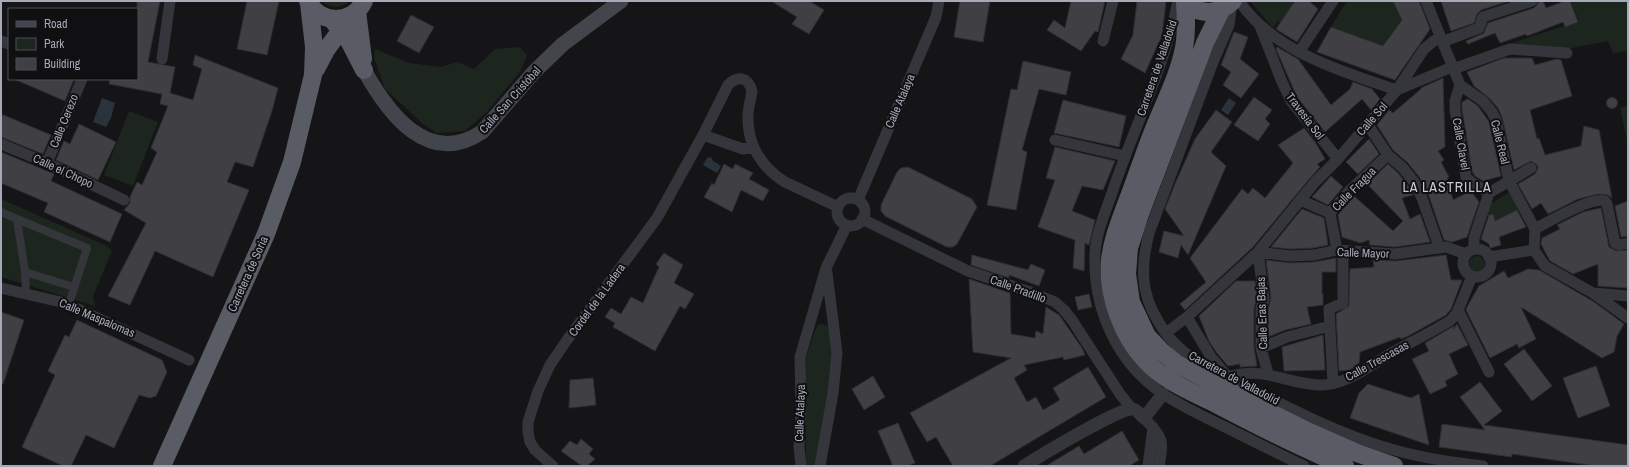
<svg xmlns="http://www.w3.org/2000/svg" width="1629" height="467" font-family="'Archivo Narrow',sans-serif">
	<style>
		.green { fill: #1c251e }
		.water { fill: #2a333b }
		.building { fill: #3f3f44; stroke: #2f2e33 }
		.lines { fill: none; stroke-linecap: round; stroke-linejoin: round }
		.pedestrian { stroke: #35363c; stroke-width: 8 }
		.minor { stroke: #35363c; stroke-width: 11 }
		.tertiary { stroke: #35363c; stroke-width: 13 }
		.secondary { stroke: #43454c; stroke-width: 15 }
		.trunk { stroke: #595c64; stroke-width: 18 }
		.labels { text-anchor: middle; dominant-baseline: central; stroke-width: 4; stroke-linejoin: round; paint-order: stroke }
		.street-label { font-size: 12px; fill: #a6aab7; stroke: #101012 }
		.quarter-label { font-size: 14px; letter-spacing: 1px; fill: #c7c9d3; stroke: #101012 }
	</style>
	<rect width="100%" height="100%" fill="#151517"/>
	<!-- green -->
	<path class="green" d="M322 1H349C341 9 331 9 322 1Z
		M1250 1H1295L1281 22 1278 21 1273 28Z
		M1347 1H1393L1402 19 1383 46 1331 27Z
		M1571 1H1628V51L1613 53 1608 41 1556 51 1506 45 1579 21Z
		M519 47 527 55 520 72 486 113 465 131 437 133 423 124 385 89 374 58 375 49 409 63 441 67 457 62 474 69 495 49Z
		M1628 105V145L1620 108Z
		M129 111 158 122 133 186 104 175Z
		M1510 192 1518 210 1495 221 1492 214 1482 218 1486 206Z
		M1 199 107 246 112 251 93 296 95 306 1 277 2 226Z
		M1469 264a8 8 0 1 1 16 0a8 8 0 1 1-16 0Z
		M823 324 828 326 833 355 818 466H806V357L815 330 818 325Z"/>
	<!-- water -->
	<path class="water" d="M102 98 115 103 111 118 106 127 93 122Z
		M1229 98 1236 103 1228 115 1221 110Z
		M711 157 713 161 721 166 717 173 703 165 707 158Z"/>
	<!-- building -->
	<path class="building" d="M137 1H160L148 62 175 67 170 93 193 100 202 69 193 65 195 55 278 88 272 111 253 167 235 162 227 182 249 190 213 277 155 251 130 305 108 296 146 223 124 210 130 203V197L137 182 142 185 157 152 151 148 168 106 160 104 162 94 109 84 110 79H137Z
		M247 1H279L267 55 237 49Z
		M771 1H809L824 10 809 34 792 24 797 17Z
		M960 1H990L983 42 954 37Z
		M1071 1H1105L1098 32 1095 31 1081 51 1047 30 1054 20 1065 28Z
		M1137 1H1166L1162 35 1145 73 1121 59 1133 35Z
		M1295 1H1309L1318 9 1297 42 1276 29Z
		M1393 1H1419L1430 29 1395 80 1317 52 1331 27 1383 46 1402 20Z
		M1441 1H1509L1481 10 1477 14 1474 23 1451 31Z
		M1539 1H1543L1546 8 1565 1H1570L1578 22 1565 27 1563 22 1527 36 1526 34 1500 43 1495 33 1468 44 1466 41 1484 33 1488 23 1534 8 1537 5Z
		M411 15 434 27 419 53 397 41Z
		M1234 32 1248 37 1240 59 1259 74 1241 98 1223 85 1231 72 1221 65Z
		M1277 47 1298 59 1331 105 1350 89 1353 82 1372 89 1380 99 1371 110 1362 99 1325 132 1297 97 1276 49Z
		M1504 58H1532L1535 65 1557 59 1561 60 1572 96 1530 110 1537 139 1539 138 1545 155 1581 146 1584 126 1599 130 1612 198 1608 195 1598 194 1578 199 1548 214 1541 203 1532 209 1518 184 1535 174 1538 168 1537 165 1531 161 1514 170 1502 117 1498 108 1488 97 1474 86 1467 72Z
		M1023 61 1071 72 1066 95 1039 89 1022 150 1027 152 1016 210 987 205 1011 89 1017 90Z
		M1443 78 1445 147 1438 151 1444 160 1441 162 1449 177 1447 178 1453 200 1471 191 1479 202 1467 237 1452 242 1444 240 1429 196 1420 178 1408 163 1393 150 1377 125 1389 110 1393 113 1421 89V88Z
		M14 79H74L65 101Z
		M1254 97 1272 110 1265 119 1270 124 1258 141 1234 125Z
		M1606.5 103a5.5 5.5 0 1 1 11 0a5.5 5.5 0 1 1-11 0Z
		M1468 99 1478 106 1489 122 1501 176 1483 181 1475 176 1472 171 1462 109V102Z
		M1063 100 1126 116 1119 147 1054 133Z
		M1216 110 1232 122 1211 152 1226 166 1188 255 1181 245 1178 258 1159 252 1164 231 1184 236 1165 209 1175 184 1195 139Z
		M1 114 51 135 43 154 1 137Z
		M79 124 116 142 98 180 56 160 64 141 70 144Z
		M1304 128 1315 142 1325 159 1317 164 1320 167 1310 178 1253 247 1185 310 1180 304 1206 282 1190 258 1242 189 1248 194 1253 188 1265 198 1293 163 1278 145Z
		M1369 139 1379 154 1358 174 1346 162Z
		M1055 147 1115 161 1103 190 1082 186 1072 211 1095 220 1089 245 1085 243 1084 271 1073 268 1075 240 1038 227 1055 180 1046 178Z
		M1 152 54 174 51 181 122 214 110 242 44 212 48 203 1 183Z
		M724 164 733 169 735 164 753 173 749 179 769 190 763 201 741 190 732 212 704 197 712 183 714 185Z
		M1388 164 1398 173 1408 186 1413 195 1402 198 1410 219 1420 214 1430 242 1395 247 1370 245 1369 240 1360 243 1342 237 1338 215 1354 196 1393 231 1403 221 1367 184Z
		M908 167 972 199 977 207 957 244 953 247H947L885 216 881 211V205L897 172 901 168Z
		M1331 176 1343 187 1328 205 1312 197Z
		M1628 201V236L1621 237 1615 206Z
		M1601 208 1609 247 1616 251 1628 250V288L1598 286V264L1573 274 1550 261 1541 244 1542 238 1560 229 1557 225 1583 212Z
		M1302 209 1324 218 1328 245 1313 248 1290 249 1271 247Z
		M1517 210 1526 227 1499 237 1501 245 1490 248 1489 244 1481 239 1489 215 1493 214 1495 221Z
		M664 253 683 265 674 283 694 294 685 309 680 306 655 351 613 327 615 323 605 317 611 308 621 314 631 297 643 303 659 267 656 264Z
		M972 255 1028 270 1031 264 1045 270 1039 286 1009 275V278L971 265Z
		M1446 255 1451 280H1462L1451 309 1446 315 1408 336 1401 339 1400 337 1360 352 1359 363 1357 366 1349 370 1339 371 1336 314 1349 306 1350 269 1374 267 1373 260 1396 261Z
		M1336 258V272H1322V294H1323V305L1307 307 1311 324 1285 330 1268 337V309L1271 298 1266 260 1290 263 1314 262Z
		M1528 269 1539 270 1594 302 1624 324 1617 336 1614 352 1602 358 1521 307 1536 339 1519 348 1517 344 1490 358 1466 310 1467 307 1479 286 1504 271 1508 278Z
		M969 279 1010 293 1011 334 1035 338 1036 331 1043 334 1046 307 1059 315 1082 348 1085 355 1064 360 1063 357 1024 365 1027 370 1014 378 1027 402 1036 397 1043 410 1060 400 1053 388 1088 367 1106 397 990 466H953L936 437 927 442 910 413 1011 358 973 352Z
		M1236 281H1255L1257 298 1254 308V348L1257 366 1240 367V364L1228 366 1217 353 1209 341 1199 316Z
		M1089 294 1092 307 1078 310 1075 297Z
		M1 312 24 320 3 384H1Z
		M77 320 162 360 167 372 156 396 150 398 139 395 114 448 86 435 71 466H63L22 447 55 375 48 371 65 335 69 337Z
		M1457 324 1468 345 1449 354 1458 374 1445 381 1447 386 1430 394 1412 359 1429 351 1425 343 1454 326 1453 330Z
		M1323 335 1325 370 1284 371 1282 347Z
		M1524 349 1552 386 1532 401 1504 364Z
		M1596 366 1610 406 1578 418 1563 378Z
		M873 376 885 397 864 410 852 389Z
		M593 378 596 405 569 408 570 380Z
		M1480 382 1502 411 1484 425 1628 445V466H1596L1512 454V457L1439 447 1442 424 1485 430 1460 397Z
		M1368 384 1411 398 1419 394 1429 445 1350 418 1359 393Z
		M898 423 915 463 907 466H893L878 431Z
		M1122 431 1139 460 1129 466H1046L1079 446 1084 454Z
		M581 439 593 449 589 454 595 459 587 466H582L561 451 570 441 577 445Z"/>
	<g class="lines">
		<!-- pedestrian -->
		<path class="pedestrian" d="M1 212 17 219 25 272 26 293
			M17 219 87 248 69 304
			M25 272 74 287"/>
		<!-- minor -->
		<path class="minor" d="M1178 1C1165 65 1135 126 1114 187 1107 209 1096 231 1095 254 1093 309 1117 363 1163 394 1183 407 1204 417 1225 427 1251 440 1277 453 1304 466
			M1239 1C1273 51 1342 72 1397 90L1452 67
			M1426 1 1460 85 1483 101 1492 112 1496 120 1509 181 1535 229 1534 250
			M1232 2 1229 25 1213 62 1149 233C1141 265 1140 292 1158 321 1164 332 1173 343 1183 351 1203 367 1227 376 1249 388 1295 411 1341 435 1391 449 1421 458 1452 462 1483 466
			M1260 26 1282 82 1291 101 1338 159
			M1 41 9 44
			M1103 41 1113 1
			M1442 42 1479 28 1483 17 1532 1
			M1299 52 1333 1
			M162 59 170 1
			M1453 69 1510 49 1567 53
			M1460 85 1455 101V110L1466 177 1471 182 1489 193
			M1368 125 1388 155 1403 168 1414 182 1422 198 1439 247
			M703 135 743 149 753 147
			M1055 140 1125 156
			M1 144 47 163 124 200
			M47 163 82 79
			M837 212a14 14 0 1 1 28 0a14 14 0 1 1-28 0Z
			M858 200 936 17 939 1
			M1300 200 1330 213
			M862 219 968 271 1033 293 1055 302 1064 310 1072 320 1120 394 1132 409
			M1535 229C1548 222 1592 196 1605 201L1607 204 1615 243 1619 245 1628 243
			M1474 249V238L1489 193 1531 168
			M1463 263a14 14 0 1 1 28 0a14 14 0 1 1-28 0Z
			M1337 250 1330 213 1349 191 1388 155
			M1534 250 1545 266 1593 293 1628 318
			M1489 257 1534 250
			M1 288 65 303 189 360
			M1593 293 1628 296
			M1458 310 1489 372
			M1187 317 1211 357 1228 377C1265 366 1284 383 1318 385 1346 387 1374 362 1397 350 1415 340 1434 331 1451 320L1457 313 1472 276
			M1166 333 1187 317 1258 252 1315 182 1338 159 1397 90 1424 49 1440 36
			M1261 348 1287 337 1330 326
			M1268 374 1261 348V308L1264 299 1258 252 1290 256 1314 255 1337 250 1395 254 1446 247 1466 254
			M1333 383 1329 309 1343 303V251
			M1144 418C1163 438 1164 439 1159 466
			M553 466 535 450 530 442 528 432V422L538 391 550 365 567 340 657 218 703 135 728 85C738 75 748 77 752 91 751 99 748 108 748 116 747 144 761 167 785 182L838 207
			M801 466 799 447 801 411 800 357 826 268 847 225
			M820 466 833 393 837 353 827 273
			M1148 466 1153 427"/>
		<!-- tertiary -->
		<path class="tertiary" d="M1024 466C1038 457 1121 407 1132 409 1136 409 1141 415 1144 418L1163 394"/>
		<!-- secondary -->
		<path class="secondary" d="M364 70C388 113 428 168 482 132L534 72 563 44 621 1"/>
		<!-- trunk -->
		<path class="trunk" d="M308 1C319 25 353 25 364 1
			M1185 1C1198 16 1219 15 1233 1
			M1185 2C1186 17 1187 32 1184 48 1178 79 1161 109 1150 139 1142 160 1135 181 1127 202 1120 221 1112 240 1110 260 1107 295 1122 336 1146 361 1164 381 1192 392 1216 404 1258 426 1301 448 1345 466
			M1221 10 1205 43 1140 214 1129 248 1127 274 1131 302 1147 336 1161 351 1177 364 1261 408 1307 431 1357 453 1394 466
			M357 11 363 59
			M334 22 347 37 364 70
			M316 69 326 50 352 15
			M162 466 266 234 292 162 313 75 314 47 309 3"/>
	</g>
	<g class="labels">
		<!-- street labels -->
		<g class="street-label">
			<text transform="translate(1157 68) rotate(-71)">Carretera de Valladolid</text>
			<text transform="translate(510 100) rotate(-48)">Calle San Cristóbal</text>
			<text transform="translate(900 101) rotate(-67)">Calle Atalaya</text>
			<text transform="translate(1305 116) rotate(53)">Travesía Sol</text>
			<text transform="translate(1372 119) rotate(-49)">Calle Sol</text>
			<text transform="translate(64 121) rotate(-68)">Calle Cerezo</text>
			<text transform="translate(1500 142) rotate(76)">Calle Real</text>
			<text transform="translate(1461 144) rotate(80)">Calle Clavel</text>
			<text transform="translate(63 171) rotate(25)">Calle el Chopo</text>
			<text transform="translate(1354 189) rotate(-45)">Calle Fragua</text>
			<text transform="translate(1363 253) rotate(2)">Calle Mayor</text>
			<text transform="translate(248 274) rotate(-66)">Carretera de Soria</text>
			<text transform="translate(1018 289) rotate(20)">Calle Pradillo</text>
			<text transform="translate(597 300) rotate(-54)">Cordel de la Ladera</text>
			<text transform="translate(1262 313) rotate(-92)">Calle Eras Bajas</text>
			<text transform="translate(97 318) rotate(23)">Calle Maspalomas</text>
			<text transform="translate(1377 361) rotate(-29)">Calle Trescasas</text>
			<text transform="translate(1234 378) rotate(28)">Carretera de Valladolid</text>
			<text transform="translate(800 413) rotate(-88)">Calle Atalaya</text>
		</g>
		<!-- quarter labels -->
		<g class="quarter-label">
			<text x="1447" y="187">LA LASTRILLA</text>
		</g>
	</g>
	<!-- border -->
	<rect width="1629" height="467" fill="none" stroke="#a6aab7" stroke-width="4"/>
	<!-- legend -->
	<rect x="8" y="8" width="130" height="72" fill="#101012" stroke="#4c4e54"/>
	<rect x="16" y="21" width="20" height="6" fill="#43454c" stroke="#4c4e54"/>
	<text x="44" y="28" font-size="12" fill="#a6aab7">Road</text>
	<rect x="16" y="38" width="20" height="12" fill="#1c251e" stroke="#4c4e54"/>
	<text x="44" y="48" font-size="12" fill="#a6aab7">Park</text>
	<rect x="16" y="58" width="20" height="12" fill="#3f3f44" stroke="#4c4e54"/>
	<text x="44" y="68" font-size="12" fill="#a6aab7">Building</text>
</svg>
